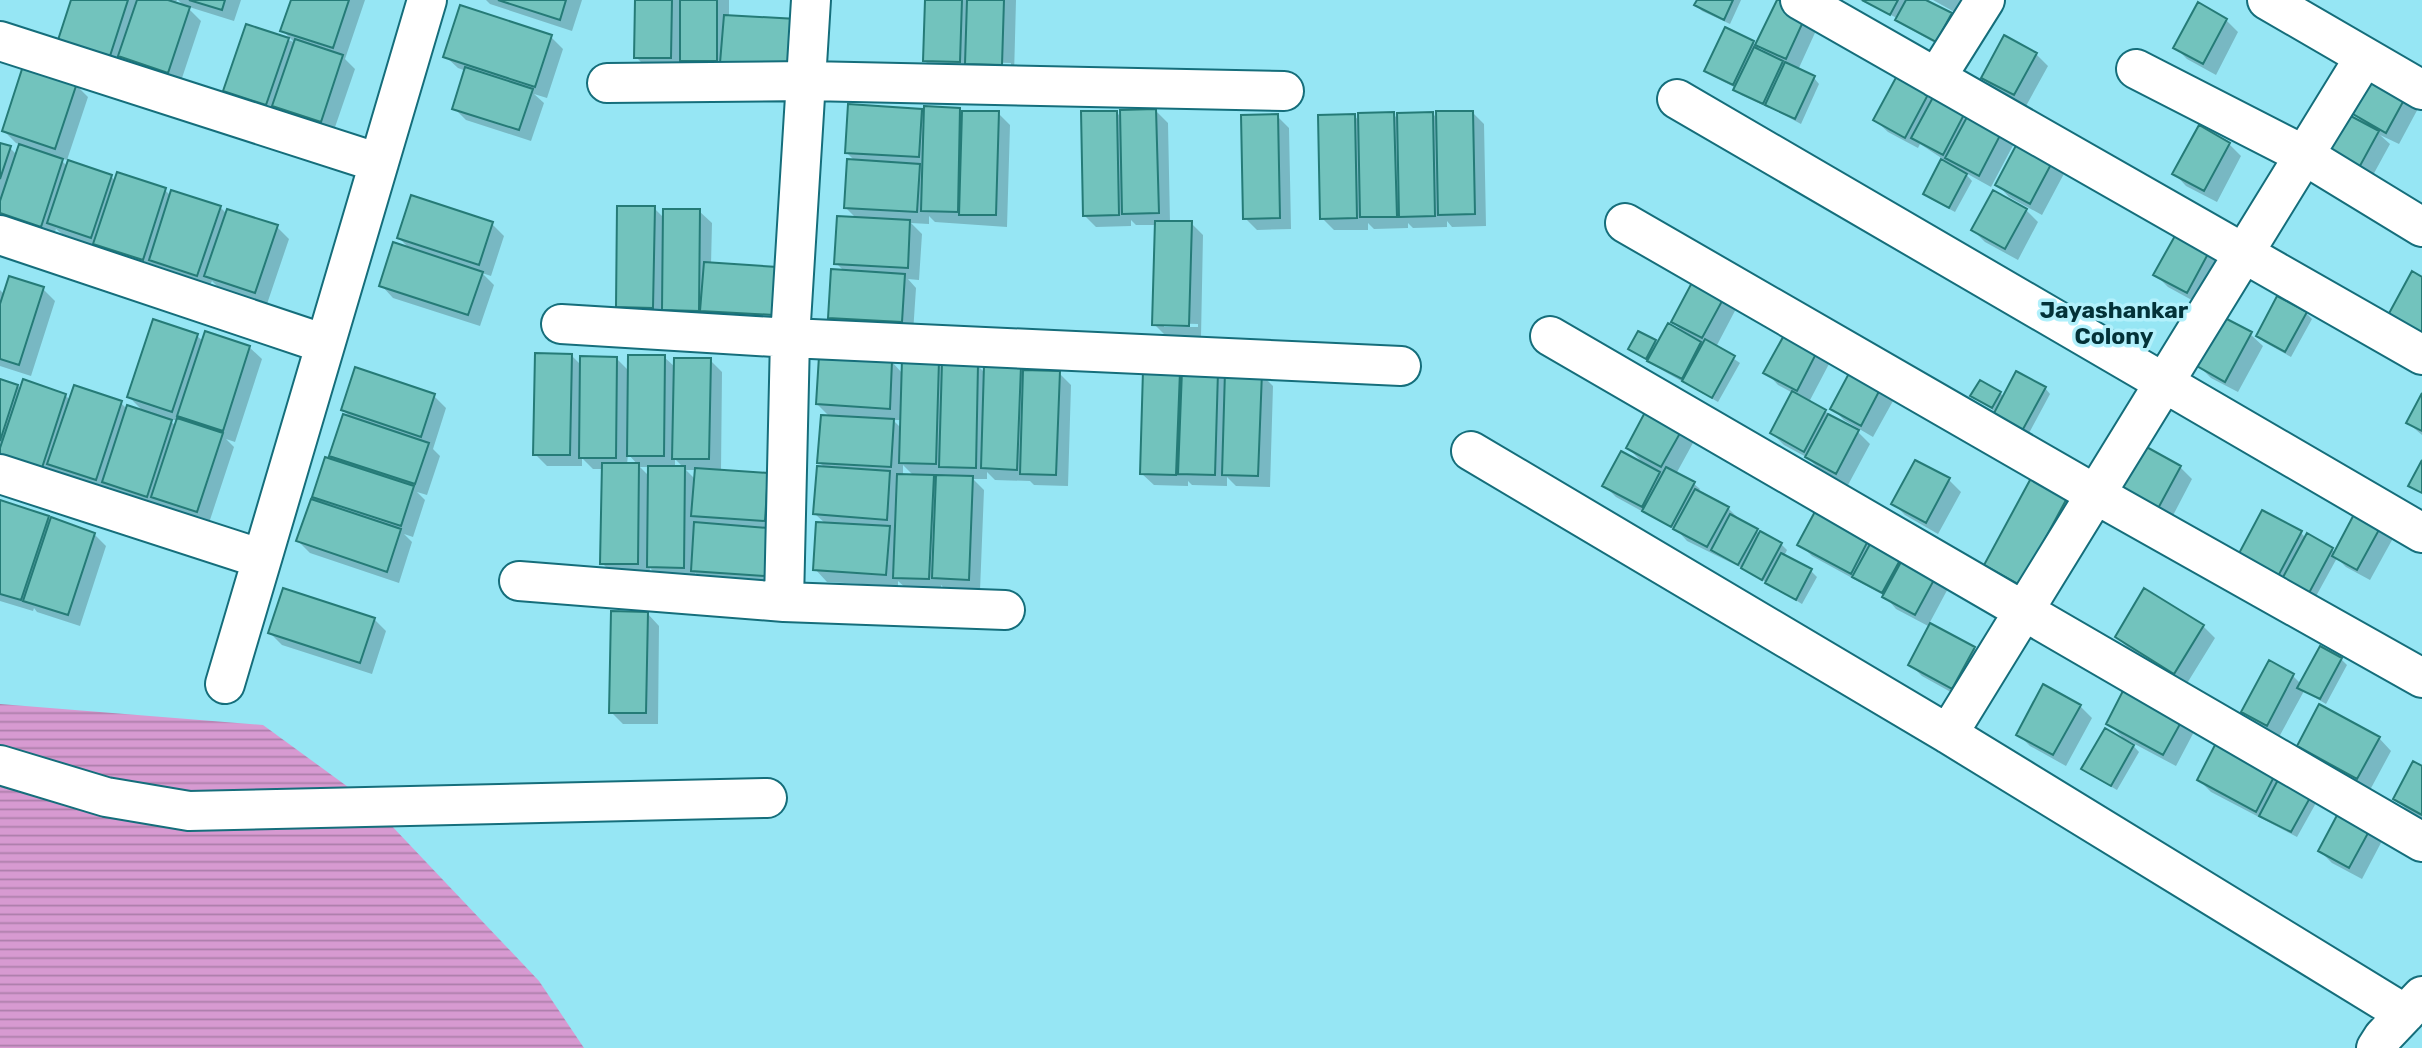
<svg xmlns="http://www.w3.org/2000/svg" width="2422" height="1048" font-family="Rubik,sans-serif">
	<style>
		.water { fill: url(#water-rules) }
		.shadow { fill: #0003; fill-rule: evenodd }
		.building { fill: #72c3bd; stroke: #257b77; stroke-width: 2 }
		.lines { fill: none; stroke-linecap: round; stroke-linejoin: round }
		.minor-casing { stroke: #156e7b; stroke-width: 42 }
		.minor { stroke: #fff; stroke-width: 38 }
		.labels { text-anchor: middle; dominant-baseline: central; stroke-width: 7; stroke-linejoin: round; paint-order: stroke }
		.neighbourhood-label { font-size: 23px; font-weight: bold; fill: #033238; stroke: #b2f0fb }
	</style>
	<defs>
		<pattern id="water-rules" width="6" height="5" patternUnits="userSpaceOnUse" patternTransform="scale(1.75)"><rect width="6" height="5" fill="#d79ad1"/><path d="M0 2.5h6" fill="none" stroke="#ac7eaa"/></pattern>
	</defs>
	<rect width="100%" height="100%" fill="#96e6f4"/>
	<!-- water -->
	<path class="water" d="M0 704 263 725 370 803 539 981 584 1048H0Z"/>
	<!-- shadow -->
	<path class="shadow" d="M73 0H177L175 4 186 8 178 0H241L234 21 186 6 201 21 180 84 132 67 124 60 122 67 72 51Z
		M293 0H365L345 59 355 69 333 133 237 103 225 91 247 26 294 42 282 30Z
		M486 0H582L572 31 490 4Z
		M636 0H729V17L808 33 693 72 683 61 682 69H648L636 57Z
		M927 0H1016L1014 76 937 73 925 61ZM977 62 1011 63V66H977Z
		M1698 0H1741L1730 24 1702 11 1696 5Z
		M1779 0 1819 24 1798 70 1814 78 1819 84 1801 124 1769 107V108L1741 95 1736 88 1712 76 1706 70 1753 43 1757 46ZM1759 46 1768 55 1758 51Z
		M1860 0H1923L1951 15 1956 21 1942 47 1903 25 1897 18Z
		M1933 0H1966L1958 14Z
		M2226 20 2238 32 2216 75 2187 59 2175 47Z
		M551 37 563 49 547 98 534 94 544 103 531 141 466 120 454 108 466 71 458 68 445 56Z
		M2036 54 2048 66 2026 106 1995 90 1983 78Z
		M2377 73 2421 103 2399 144 2380 135 2390 144 2367 186 2325 158 2365 125 2355 114Z
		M1900 74 2018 136 1991 187 1964 172 1972 181 1955 212 1931 199 1925 194 1943 159 1920 144 1918 148 1888 132 1875 120Z
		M76 85 88 97 67 160 59 158 68 167 111 176 115 181 165 190 171 196 220 207 227 214 277 227 289 239 267 304 218 287 212 281 209 287 163 272 156 266 155 271 107 256 98 247 62 234 56 229 53 237 11 223 3 216 2 218H0V144L10 148 17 155 21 145 16 143 4 131Z
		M960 110 962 112 998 113 1010 125 1007 227 935 222 929 216V224L911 223 922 234 919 280 908 279 916 288 913 333 842 329 830 317 845 272 836 263 857 219 845 207 856 162 846 152 921 111 925 115Z
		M1156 111 1168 123 1170 223H1191L1203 235 1201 337 1166 336 1154 324 1157 225H1136L1131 220V226L1096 227 1084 215 1117 113 1122 118ZM1164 323 1198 324V327H1164Z
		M1472 112 1484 124 1486 226 1452 227 1447 221V227L1413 228 1408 223V228L1374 229 1368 223V230H1334L1322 218 1354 116 1360 121 1393 114 1398 119 1433 114 1438 119Z
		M1277 116 1289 128 1291 229 1257 230 1245 218Z
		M2021 139 2067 168 2042 215 2009 197 1997 184Z
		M2229 144 2241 156 2217 202 2186 186 2174 173Z
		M654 208 665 219 699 211 712 223 711 265 776 269 785 326 676 322 665 311V319H630L618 307Z
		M2026 210 2038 222 2018 260 1985 242 1973 230Z
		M492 224 504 236 491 276 482 273 494 285 480 326 393 298 381 285 410 249 399 238Z
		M2208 253 2220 265 2199 304 2168 287 2156 275Z
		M43 289 55 301 31 376 0 366V290L5 295Z
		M1726 293 1738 305 1716 347 1740 363 1718 402 1655 366 1630 349 1655 342 1658 345 1685 334 1673 322Z
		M2306 313 2312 319 2291 357 2264 342 2258 336Z
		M1787 333 1830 362 1809 402 1856 430 1870 444 1848 485 1819 469 1808 458 1784 445 1772 433 1793 393 1778 385 1766 372Z
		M2250 334 2263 346 2238 392 2211 378 2199 366Z
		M197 336 203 341 249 347 262 359 235 442 226 439 234 447 209 523 165 508 160 504 159 508 116 494 109 487 108 491 61 476 57 471 51 488 0 471V380L18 386 21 390 65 395 70 400 121 403 128 410 145 413 129 397ZM167 418 178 421 176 426Z
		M571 355 582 366 616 358 629 371 664 357 675 367 710 360 722 372 721 471 768 474 776 587 705 583 695 573V579H660L650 568 649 576 614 575 602 563 603 469H593L582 458V466H547L535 454ZM628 454 638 465H627ZM675 459 684 468H675ZM640 467H650L649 476ZM686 470H697L696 480Z
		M892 362 903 374 938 362 943 367 978 366 986 374 1020 368 1024 372 1059 373 1071 385 1068 486 1034 485 1030 481 995 480 987 472V479H973L984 490 980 591 946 590 941 585V591L907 589 898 581V586L827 582 815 569 826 524 815 514 826 469 819 462 830 417 817 404ZM893 420H902V429ZM903 465 914 476H903Z
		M1856 364 1898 392 1873 437 1844 420 1832 408Z
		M1218 372 1227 381 1261 374 1273 386 1270 487 1236 486 1227 477V486L1192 485 1188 481V486L1154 485 1141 473 1179 373 1183 377Z
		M2045 388 2050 394 2028 435 1973 396 2000 393 2004 397Z
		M434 396 446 408 433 449 440 456 427 495 417 492 425 500 413 537 404 534 412 542 399 583 310 553 298 541 321 504 314 497 340 464 331 455 352 419 343 410Z
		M2422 397V435L2408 423Z
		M1652 402 1699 432 1676 474 1694 484 1700 489 1698 492 1728 508 1740 520 1760 534 1781 544 1787 550 1784 556 1811 571 1817 577 1802 604 1746 570 1687 541 1678 531 1616 497 1604 485 1645 465 1628 448Z
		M2180 467 2192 479 2168 525 2119 494Z
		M2037 471 2083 502 2033 596 1998 577 1986 565Z
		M1949 480 1961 492 1938 534 1905 515 1893 503Z
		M0 502 48 518 51 521 94 534 106 546 80 626 37 612 34 608 33 611 0 601Z
		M2361 506 2397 531 2370 580 2346 567 2337 558 2315 598 2250 571 2301 533 2306 538 2336 552Z
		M1819 509 1952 581 1929 624 1974 648 1986 660 1965 700 1922 676 1910 664 1930 627 1896 609 1885 596 1812 556 1800 544Z
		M647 613 659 626 658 724H623L611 712Z
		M374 619 386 631 372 674 282 645 270 633Z
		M2203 626 2215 638 2186 685 2129 649 2117 637Z
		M2341 659 2347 665 2326 704 2304 691 2279 737 2255 724 2243 712 2269 662 2293 676 2301 684Z
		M2127 686 2196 728 2176 766 2129 741 2139 752 2117 790 2089 774 2084 769 2124 739 2108 723Z
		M2080 706 2092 718 2066 766 2030 746 2018 734Z
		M2379 738 2391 751 2370 790 2311 758 2299 746Z
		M2218 744 2310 797 2316 803 2297 837 2211 792 2199 780Z
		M2422 768V819L2408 811 2396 799Z
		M2342 809 2384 837 2362 879 2332 863 2320 851Z"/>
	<!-- building -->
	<path class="building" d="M71 0H128L110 56 58 40Z
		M137 0H168L190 7 168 73 118 56Z
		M189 0H225L222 10Z
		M291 0H349L333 48 280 31Z
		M498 0H566L560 20Z
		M635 0H672L671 58H634Z
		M680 0H717V61H680Z
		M925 0H962L960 62 923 61Z
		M967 0H1004L1002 65 965 64Z
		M1697 0H1733L1724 20 1694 5Z
		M1777 0H1786L1808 11 1786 59 1755 45Z
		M1862 0H1898L1890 15Z
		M1906 0H1926L1952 13 1936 42 1895 20Z
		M2198 2 2227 19 2203 64 2173 48Z
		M460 5 552 35 535 87 443 57Z
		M724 15 797 19 793 68 720 63Z
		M246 24 289 38 266 105 223 91Z
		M1725 27 1754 41 1733 85 1704 71Z
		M2004 35 2037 53 2014 95 1981 78Z
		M295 39 343 55 321 122 272 106Z
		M1754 47 1783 61 1763 104 1733 90Z
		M1785 62 1815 76 1795 119 1765 105Z
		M23 66 77 83 55 149 2 131Z
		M465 67 533 89 519 130 452 109Z
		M2376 71 2410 89 2386 133 2353 114Z
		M1899 72 1931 89 1905 138 1873 120Z
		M1938 88 1969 105 1943 155 1911 138Z
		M848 104 922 109 919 157 845 153Z
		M1974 104 2007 122 1979 176 1945 158Z
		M924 106 960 108 958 212 921 211Z
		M1156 109 1159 213 1122 214 1120 110Z
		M962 111H999L996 215H959Z
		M1081 111H1117L1119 215 1083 216Z
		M1436 111H1473L1475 214 1438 215Z
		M1394 112 1397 217H1360L1358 113Z
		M1433 112 1435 216 1399 217 1397 113Z
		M1278 114 1280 218 1243 219 1241 115Z
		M1355 114 1357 218 1320 219 1318 115Z
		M2347 114 2379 131 2355 175 2323 158Z
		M2199 125 2230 143 2204 191 2172 174Z
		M2021 136 2056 155 2030 204 1995 185Z
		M0 143 11 146 0 179Z
		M19 144 63 159 41 227 0 213V201Z
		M847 159 920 164 917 212 844 208Z
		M1941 159 1967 174 1949 208 1923 194Z
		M68 160 112 175 91 238 47 223Z
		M117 172 166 188 143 260 93 244Z
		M171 190 221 206 197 276 149 260Z
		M1993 190 2027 209 2005 249 1971 230Z
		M411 195 493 222 479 265 397 238Z
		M617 206H655L653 308 616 307Z
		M227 209 278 225 255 293 204 276Z
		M663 209H700L699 311 662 310Z
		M837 216 910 220 908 268 834 264Z
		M1155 221H1192L1189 326 1152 325Z
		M2176 234 2209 252 2187 293 2153 275Z
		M393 242 483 272 468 315 379 286Z
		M704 262 777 267 774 315 700 311Z
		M831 269 905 274 902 322 828 318Z
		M2412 271 2422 277V336L2387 317Z
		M1696 275 1727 292 1702 338 1671 322Z
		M9 276 44 287 19 365 0 359V304Z
		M2277 296 2307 312 2285 352 2256 336Z
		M2223 317 2252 332 2225 382 2197 366Z
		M153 319 198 334 172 412 127 397Z
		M1668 323 1701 342 1682 379 1647 361Z
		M1787 330 1819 348 1797 391 1763 373Z
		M205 331 250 346 223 431 177 416Z
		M1638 331 1656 340 1646 359 1628 349Z
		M1705 339 1735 356 1712 398 1682 381Z
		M535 353 572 354 570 455H533Z
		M628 355H665L664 456H627Z
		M580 356 617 357 616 458H579Z
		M819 356 892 361 890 409 816 404Z
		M674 358H711L709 459H672Z
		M902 359 939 360 936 464 899 463Z
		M942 362 978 364 976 468 939 467Z
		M1855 362 1886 378 1861 426 1830 409Z
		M984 365 1021 366 1017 470 981 468Z
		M355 367 435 394 421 437 341 410Z
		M1023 370 1060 371 1056 475 1020 474Z
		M1143 370 1180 371 1176 475 1140 474Z
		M1182 370 1218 371 1215 475 1178 474Z
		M1225 371 1262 372 1258 476 1222 475Z
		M2016 371 2046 387 2022 431 1993 415Z
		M0 379 18 385 0 441Z
		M23 379 66 394 39 477 0 465V448Z
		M1980 380 2001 392 1992 408 1970 396Z
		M74 385 122 401 96 480 47 464Z
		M1792 391 1826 410 1804 452 1770 433Z
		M2422 393V431L2406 423Z
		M1652 399 1688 419 1661 467 1626 448Z
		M127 405 172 420 147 497 102 482Z
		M343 414 429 443 415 484 329 456Z
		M1828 414 1859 430 1836 474 1805 457Z
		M821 415 894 419 891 467 817 463Z
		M177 418 223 433 197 512 151 497Z
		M2143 445 2181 466 2155 514 2117 494Z
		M1621 451 1660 472 1642 507 1602 486Z
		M325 457 414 486 401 526 312 497Z
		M1915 460 1950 478 1926 523 1891 504Z
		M2422 460V493L2408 486Z
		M602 463H639L638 564H600Z
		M648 466H685L684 568 647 567Z
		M817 466 890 471 887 520 813 514Z
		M1666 467 1695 482 1671 527 1642 511Z
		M695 468 768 473 765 521 691 516Z
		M2036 469 2072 489 2020 585 1984 565Z
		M897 474 934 475 929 579 893 578Z
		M936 475 973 476 969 580 932 578Z
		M1695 489 1729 507 1707 547 1673 529Z
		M311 499 401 529 387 572 296 541Z
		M0 500 49 516 21 600 0 594Z
		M2360 503 2386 517 2357 570 2332 556Z
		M1818 506 1871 535 1851 574 1797 545Z
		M2262 510 2302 531 2276 580 2236 559Z
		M1730 514 1758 529 1738 565 1711 550Z
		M51 517 95 533 68 615 23 601Z
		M694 522 768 528 765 576 691 571Z
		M816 522 890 526 886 575 813 570Z
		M1760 531 1782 543 1762 580 1741 568Z
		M2307 533 2333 548 2309 593 2282 579Z
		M1875 535 1905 551 1882 593 1852 577Z
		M1908 549 1941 567 1915 615 1882 597Z
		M1781 553 1812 569 1796 600 1765 583Z
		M283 588 375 618 360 663 268 633Z
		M2144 588 2204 625 2174 674 2115 637Z
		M611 611 648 612 646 713H609Z
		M1930 623 1975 647 1952 689 1908 665Z
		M2320 646 2342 658 2320 699 2297 688Z
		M2269 660 2294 674 2267 726 2241 712Z
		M2127 683 2185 715 2163 755 2106 724Z
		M2043 684 2081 705 2053 755 2016 735Z
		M2319 704 2380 737 2357 779 2297 746Z
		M2105 728 2134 745 2111 786 2081 769Z
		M2217 741 2276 773 2256 812 2197 780Z
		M2413 761 2422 766V815L2393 799Z
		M2279 778 2311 796 2291 832 2259 816Z
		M2342 806 2373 824 2349 868 2318 851Z"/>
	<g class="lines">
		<defs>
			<path id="minor" d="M1800 0 2422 355
				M2267 0 2422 90
				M0 41 379 163
				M2136 69 2304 155 2422 227
				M1936 78 1985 0
				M607 83 807 81 1284 91
				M1677 99 2422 533
				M1625 223 2095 494 2422 678
				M0 235 325 344
				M561 324 790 338 1401 366
				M1550 336 2422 842
				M1471 451 1948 734 2405 1014
				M0 474 262 559 427 0
				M519 581 784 602 1005 610
				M784 602 790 338 811 0
				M225 684 262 559
				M1948 734 2364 58
				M0 765 106 797 189 811 767 798
				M2376 1048 2383 1037 2422 996"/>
		</defs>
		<!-- minor casing -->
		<use href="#minor" class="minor-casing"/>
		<!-- minor -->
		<use href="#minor" class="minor"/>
	</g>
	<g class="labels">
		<!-- neighbourhood labels -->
		<g class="neighbourhood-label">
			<text x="2114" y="310">Jayashankar<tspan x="2114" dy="26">Colony</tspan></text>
		</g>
	</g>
</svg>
